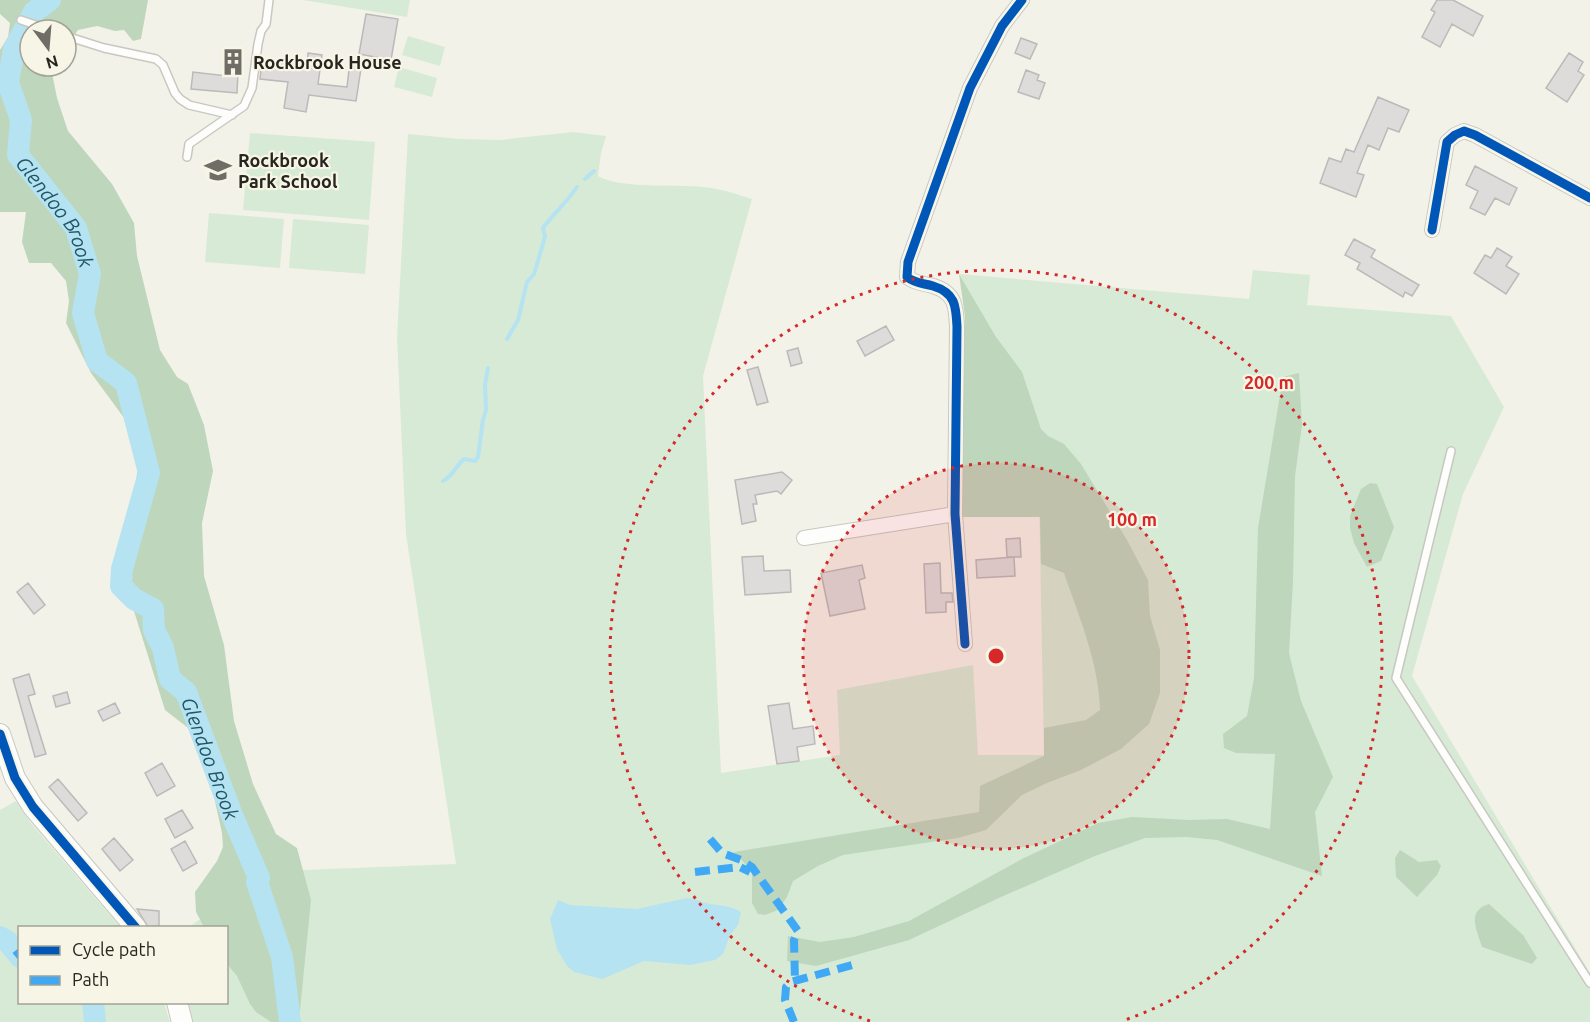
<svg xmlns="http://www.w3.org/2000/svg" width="1590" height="1022" font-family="Ubuntu,sans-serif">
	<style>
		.green { fill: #d7ead5 }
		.forest { fill: #bed6bc }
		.water { fill: #b5e3f1 }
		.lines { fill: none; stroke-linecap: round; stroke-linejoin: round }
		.stream { stroke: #b5e3f1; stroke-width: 4 }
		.river { stroke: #b5e3f1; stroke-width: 22 }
		.building { fill: #dddcdb; stroke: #bbbab9; stroke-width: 1.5 }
		.service-casing { stroke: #c8c8c1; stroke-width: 10 }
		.minor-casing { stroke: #c8c8c1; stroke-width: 16 }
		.secondary-casing { stroke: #c8c8c1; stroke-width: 22 }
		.service { stroke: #fdfdfc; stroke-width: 7 }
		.minor { stroke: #fdfdfc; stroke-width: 14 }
		.secondary { stroke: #fdfdfc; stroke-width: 20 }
		.quiet { stroke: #3fa9f5; stroke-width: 8; stroke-dasharray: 15 8; stroke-linecap: butt }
		.cycleway-casing { stroke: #f7f5e5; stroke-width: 13 }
		.cycleway { stroke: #0057b8; stroke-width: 9 }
		.ring { fill: none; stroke: #d62828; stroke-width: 3; stroke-dasharray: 3 6 }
		.labels { text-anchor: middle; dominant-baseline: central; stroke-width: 4.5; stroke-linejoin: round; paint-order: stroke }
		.poi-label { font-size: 18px; font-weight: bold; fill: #262520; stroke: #f7f5e5; text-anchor: start }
		.water-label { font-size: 20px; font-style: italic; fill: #1f5566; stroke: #f7f5e5 }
		.centre { fill: #d62828; stroke: #f7f5e5; stroke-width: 3 }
		.ring-label { font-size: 18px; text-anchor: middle; font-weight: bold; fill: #d62828; stroke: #f7f5e5; stroke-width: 4.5; stroke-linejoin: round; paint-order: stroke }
	</style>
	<rect width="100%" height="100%" fill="#f3f2e9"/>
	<!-- green -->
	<path class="green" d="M303 0H410L407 17Z
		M408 36 445 47 440 66 402 55Z
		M399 67 437 78 432 97 394 87Z
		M573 132 606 136 601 153 598 176C622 190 682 183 711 188 725 190 739 195 752 199L703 376 721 773 840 755 837 690 973 665 978 755H1044L1038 438 959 274 1249 299 1253 270 1310 275 1307 305 1451 316 1504 407 1463 494 1412 676 1590 973V1022H192L187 1003 226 1002V928L189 927 259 878 303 870 456 864 406 534 397 337 408 134 460 139 500 140Z
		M250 133 375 142 369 220 243 210Z
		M209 213 284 219 280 268 205 262Z
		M293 219 369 225 365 274 289 268Z
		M16 801 30 822 120 927 20 928V1002L164 1003 170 1022H0V810Z"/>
	<!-- forest -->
	<path class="forest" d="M0 0H148L141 39 133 41 124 30 115 31 97 26 78 30 66 49V30H30V66H56L52 73 57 98 68 131 112 184 134 223 137 256 160 350 177 377 188 384 204 425 213 471 202 523 204 576 224 645 234 721 253 784 276 834 297 848 311 900 300 1010 297 1022H271L256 1012 250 1004 237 976 227 964 226 928 204 927 196 912 195 892 217 861 223 847 222 833 201 738 165 710 133 608 119 591 112 574 120 538 135 492 139 455 130 426 91 373 66 323 69 301 66 281 51 263H29L22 242 26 212H0V50L8 37 10 23 0 14Z
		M959 274 996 337 1022 372 1041 429 1048 436 1064 444 1081 464 1127 540 1148 580 1150 616 1160 650V693L1149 724 1121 749 1081 770 1047 783 1022 795 986 830 958 838 843 855 818 866 793 881 787 897 778 910 765 915 758 914 752 903V871L734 852 979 812 980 786 1044 756V728L1086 720 1100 710C1099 663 1079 617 1064 573L1041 564 1040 517H961L962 381 965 317Z
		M1299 373 1302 425 1295 476 1293 581 1289 653 1301 701 1333 777 1315 812 1322 876 1217 840 1187 837 1145 838 1095 856 1001 897 909 940 816 966 787 961 788 936 820 942 854 937 909 921 1022 859 1098 823 1132 817 1189 820 1227 819 1270 829 1275 754 1236 753 1224 748 1223 734 1247 716 1254 678 1258 528 1283 377Z
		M1370 483 1377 484 1394 527 1381 561 1367 567 1354 543 1350 528V516L1361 489Z
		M1400 850 1419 862 1437 860 1441 866 1437 875 1417 897 1396 877 1395 858Z
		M1489 904 1523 935 1537 958 1532 964 1482 947C1478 932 1465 911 1489 904Z"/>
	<!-- water -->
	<path class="water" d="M687 898C699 899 697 901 706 903 718 906 730 905 741 912L738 925 730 935 723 954 715 960 690 965 644 961 602 979 574 972 567 966 557 949 550 919 558 900 570 905 637 909Z"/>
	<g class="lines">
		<!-- stream -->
		<path class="stream" d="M585 179 594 171
			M507 339 518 320 527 282 534 274 545 237 543 228C554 213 567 202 577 187
			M443 481C452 477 456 466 464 459L475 461 478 457 483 420 486 410 485 385 488 368"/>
		<!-- river -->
		<g class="river">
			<path id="s1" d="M50 0 34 12 14 49 8 82 21 120 18 155 76 228 90 274 83 313 97 361 126 383 149 473 122 569 121 586 134 599 153 609 154 630 163 648 170 679 186 692 232 815 259 878 257 882 282 957 290 1022"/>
			<path d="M0 937 8 942 20 957"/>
			<path d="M93 1002 95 1022"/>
		</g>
	</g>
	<!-- building -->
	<path class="building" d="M1437 0H1453L1483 16 1473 36 1452 24 1440 47 1422 37 1435 12 1431 10Z
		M366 14 398 19 391 60 359 54Z
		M1021 38 1037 44 1030 59 1015 53Z
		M227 51H239L237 93 191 89 193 72 227 76Z
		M308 53 322 55 318 84 347 87 350 61 362 62 356 101 309 95 306 112 284 108 288 82 260 79 262 60 307 65Z
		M1569 53 1583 62 1578 71 1584 75 1567 102 1546 88Z
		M1026 70 1039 75 1037 80 1045 83 1039 99 1018 92Z
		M1378 97 1409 110 1399 132 1388 128 1379 150 1368 145 1357 173 1364 175 1356 197 1320 183 1329 158 1341 162 1346 149 1354 152Z
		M1475 166 1517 188 1509 205 1495 198 1485 215 1470 208 1478 191 1466 185Z
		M1354 239 1375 250 1371 257 1419 285 1412 296 1405 292 1403 297 1357 269 1360 263 1345 255Z
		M1497 248 1512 257 1506 266 1519 274 1506 294 1474 273 1485 255 1491 258Z
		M886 326 894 340 865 356 857 341Z
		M798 348 802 363 791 366 787 351Z
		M758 367 768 402 757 405 747 370Z
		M782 472 792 480 781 494 777 491 755 495 757 504H753L756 521 742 524 735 480Z
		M1020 538 1021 557H1007L1006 539Z
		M763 556 764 571 790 570 791 592 745 595 742 557Z
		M1014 557 1015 576 977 578 976 560Z
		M940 563 941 593H952L953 602H946V612L926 613 924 564Z
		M862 565 865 578 859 580 865 609 830 616 821 573Z
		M28 583 45 605 34 614 17 592Z
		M29 674 35 694 28 696 46 754 35 757 13 679Z
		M67 692 70 703 56 707 53 696Z
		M115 703 120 713 103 721 98 711Z
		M789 703 793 729 813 726 815 744 797 747 799 761 777 764 768 706Z
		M162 763 175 786 157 796 145 773Z
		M58 779 87 813 78 821 49 787Z
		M182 810 193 828 175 838 165 819Z
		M114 838 133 860 120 871 102 849Z
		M185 841 197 863 183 871 171 849Z
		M137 909 159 911V926L148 927Z"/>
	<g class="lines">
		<defs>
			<path id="service" d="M21 20 50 30
				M66 36 104 48 156 59 163 65 175 93 180 99 189 105 232 115
				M187 157 189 144 244 106 252 88 258 44 261 31 266 24 269 0
				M1451 451 1396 678 1590 983"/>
			<path id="minor" d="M1432 230 1447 142 1455 135 1464 131 1475 135 1590 198
				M804 538 955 514
				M965 644 955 514 957 327C956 307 956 293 933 286 923 283 916 284 907 277L908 262 970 88 1002 26 1022 0"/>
			<path id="secondary" d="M0 734 15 778 33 807 136 928
				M177 1002 182 1022"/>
		</defs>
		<!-- service casing -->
		<use href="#service" class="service-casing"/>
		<!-- minor casing -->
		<use href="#minor" class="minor-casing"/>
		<!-- secondary casing -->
		<use href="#secondary" class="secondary-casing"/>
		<!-- service -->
		<use href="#service" class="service"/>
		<!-- minor -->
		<use href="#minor" class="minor"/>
		<!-- secondary -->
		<use href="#secondary" class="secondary"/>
		<!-- quiet -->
		<path class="quiet" d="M710 839 722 853 741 860 752 867 798 931 794 940 795 981
			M695 872 740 867 750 872
			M15 956 20 952
			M794 1022 785 1000 786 987 791 982 852 965"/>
		<defs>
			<path id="cycleway" d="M1432 230 1447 142 1455 135 1464 131 1475 135 1590 198
				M965 644 955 514 957 327C956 307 956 293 933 286 923 283 916 284 907 277L908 262 970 88 1002 26 1022 0
				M0 734 15 778 33 807 136 928"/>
		</defs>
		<!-- cycleway casing -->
		<use href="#cycleway" class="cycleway-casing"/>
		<!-- cycleway -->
		<use href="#cycleway" class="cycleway"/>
	</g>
	<!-- distance rings -->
	<circle cx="996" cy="656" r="193" fill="#d62828" fill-opacity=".12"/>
	<g class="ring">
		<circle cx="996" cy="656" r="193"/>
		<path d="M870 1021A386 386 0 1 1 1122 1021"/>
	</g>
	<!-- icons -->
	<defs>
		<symbol id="building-bare" viewBox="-9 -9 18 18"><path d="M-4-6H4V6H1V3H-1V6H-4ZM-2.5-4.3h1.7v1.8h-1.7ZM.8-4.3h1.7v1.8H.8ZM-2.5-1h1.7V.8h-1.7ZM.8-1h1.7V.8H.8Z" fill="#6e6d66" stroke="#f7f5e5" stroke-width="2.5" paint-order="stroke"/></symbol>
		<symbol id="school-bare" viewBox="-9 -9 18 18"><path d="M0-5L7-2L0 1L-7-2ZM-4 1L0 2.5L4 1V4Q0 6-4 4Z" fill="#6e6d66" stroke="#f7f5e5" stroke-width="2.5" paint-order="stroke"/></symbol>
	</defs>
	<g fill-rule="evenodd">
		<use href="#building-bare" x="214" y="43" width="38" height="38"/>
		<use href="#school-bare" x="199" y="151" width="38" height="38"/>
	</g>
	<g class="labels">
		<!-- poi labels -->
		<g class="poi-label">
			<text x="253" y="62">Rockbrook House</text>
			<text x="238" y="160">Rockbrook<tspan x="238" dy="21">Park School</tspan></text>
		</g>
		<!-- water labels -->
		<g class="water-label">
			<text stroke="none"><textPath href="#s1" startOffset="240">Glendoo Brook</textPath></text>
			<text stroke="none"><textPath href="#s1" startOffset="852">Glendoo Brook</textPath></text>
		</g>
	</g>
	<circle cx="996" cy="656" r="9" class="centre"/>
	<g class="ring-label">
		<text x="1269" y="389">200 m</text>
		<text x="1132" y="526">100 m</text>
	</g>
	<!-- legend -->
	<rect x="18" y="926" width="210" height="78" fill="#f7f5e5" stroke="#a3a296" stroke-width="1.5"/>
	<rect x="30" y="946" width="30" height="9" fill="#0057b8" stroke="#a3a296" stroke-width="1.5"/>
	<text x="72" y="956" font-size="18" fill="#262520">Cycle path</text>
	<rect x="30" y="976" width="30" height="9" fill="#3fa9f5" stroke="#a3a296" stroke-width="1.5"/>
	<text x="72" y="986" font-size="18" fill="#262520">Path</text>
	<!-- north arrow -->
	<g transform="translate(48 48) rotate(164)"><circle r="28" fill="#f7f5e5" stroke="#a3a296" stroke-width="1.5"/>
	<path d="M0-4.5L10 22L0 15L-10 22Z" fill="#6e6d66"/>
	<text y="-9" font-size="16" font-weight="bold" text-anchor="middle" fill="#262520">N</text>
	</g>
</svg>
